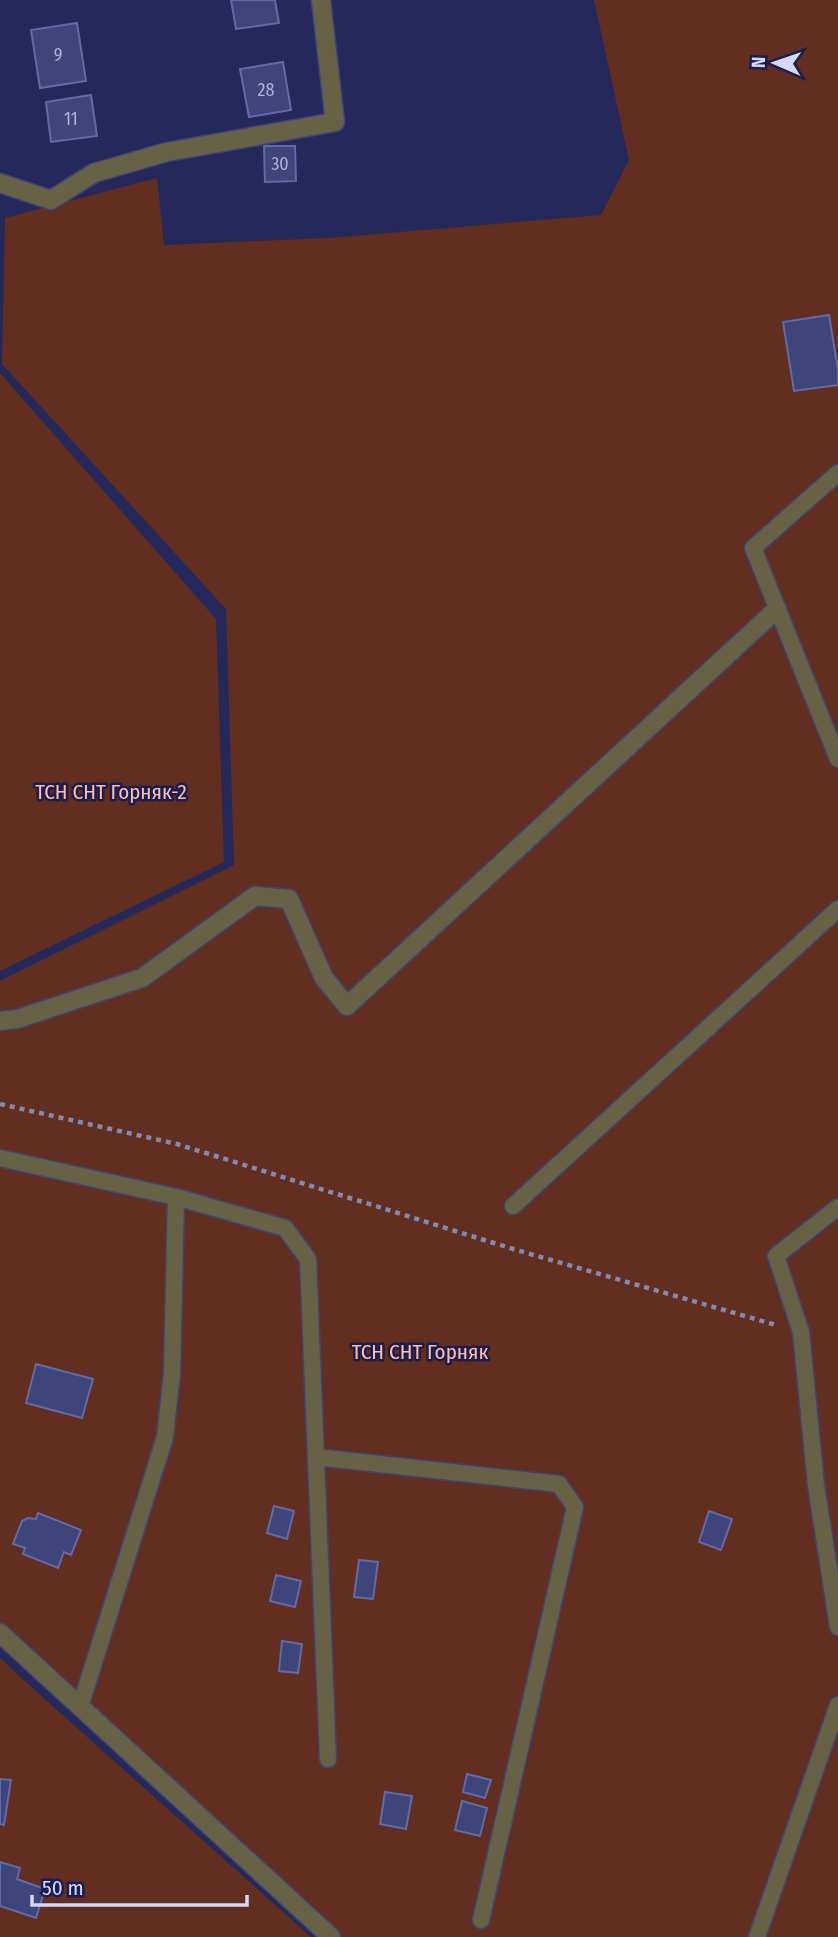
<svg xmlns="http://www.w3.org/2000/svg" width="838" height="1937" font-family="'Fira Sans Condensed',sans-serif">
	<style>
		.green { fill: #622e20 }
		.building { fill: #3e457b; stroke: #626ba5; stroke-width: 2 }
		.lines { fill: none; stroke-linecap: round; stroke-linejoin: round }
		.lane-casing { stroke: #404474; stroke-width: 19 }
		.street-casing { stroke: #404474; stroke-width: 21 }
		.path { stroke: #8389b1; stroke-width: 4.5; stroke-dasharray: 5 5; stroke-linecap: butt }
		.lane { stroke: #676146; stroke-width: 16 }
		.street { stroke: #676146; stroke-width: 18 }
		.labels { text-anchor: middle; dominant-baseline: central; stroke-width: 5; stroke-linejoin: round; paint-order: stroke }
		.number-label { font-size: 18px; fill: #adb4da }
		.park-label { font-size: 21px; fill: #fcc0ae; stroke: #1b1d4f }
	</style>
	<rect width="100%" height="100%" fill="#24285b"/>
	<!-- green -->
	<path class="green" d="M594 0H838V1937H335L0 1623V981L234 865 226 609 2 364 5 218 157 178 164 245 328 238 601 215 629 160Z
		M0 373 216 619 224 862 0 971Z
		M0 1658 28 1684 311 1937H0Z"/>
	<!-- building -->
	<path class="building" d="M231 0H275L279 23 236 29Z
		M77 23 86 81 40 88 31 30Z
		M283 62 291 110 249 117 240 69Z
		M91 95 97 136 51 142 46 102Z
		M264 146H295L296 181 265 182Z
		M829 315 838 370V385L794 391 783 322Z
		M36 1364 93 1379 82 1418 26 1403Z
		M274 1506 294 1511 287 1539 267 1533Z
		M709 1511 732 1519 721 1550 699 1542Z
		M38 1513 81 1530 71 1555 64 1552 58 1568 23 1554 25 1548 13 1544 22 1521 28 1518 36 1519Z
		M359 1560 378 1562 373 1599 354 1597Z
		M276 1575 301 1581 295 1607 270 1601Z
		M282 1641 302 1644 298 1673 279 1671Z
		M467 1774 491 1780 485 1798 463 1792Z
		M0 1779 11 1780 4 1825 0 1824Z
		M385 1792 412 1796 406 1829 380 1824Z
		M462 1801 487 1808 480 1836 455 1830Z
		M0 1862 20 1868 17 1879 45 1889 36 1918 0 1906Z"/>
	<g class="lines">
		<defs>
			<path id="lane" d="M838 473 753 548 838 759
				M0 1158 176 1197 172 1373 165 1437 80 1707
				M176 1197 285 1228 308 1259 328 1759
				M513 1206 838 909
				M838 1207 776 1256 801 1332 816 1485 838 1627
				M316 1457 559 1484 575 1507 481 1920
				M757 1937 838 1705"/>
			<path id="street" d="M0 183 51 200 94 173 167 152 335 122 321 0
				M0 1021 17 1019 142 978 255 896 289 899 324 978 347 1006 777 609
				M0 1633 331 1937"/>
		</defs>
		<!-- lane casing -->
		<use href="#lane" class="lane-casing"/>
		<!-- street casing -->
		<use href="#street" class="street-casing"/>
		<!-- path -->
		<path class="path" d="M0 1104 177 1144 513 1249 776 1325"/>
		<!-- lane -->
		<use href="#lane" class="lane"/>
		<!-- street -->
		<use href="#street" class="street"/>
	</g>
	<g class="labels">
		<!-- number labels -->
		<g class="number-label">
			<text x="58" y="55">9</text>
			<text x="266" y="90">28</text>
			<text x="71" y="119">11</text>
			<text x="280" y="164">30</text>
		</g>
		<!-- park labels -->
		<g class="park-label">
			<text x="111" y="792">ТСН СНТ Горняк-2</text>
			<text x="420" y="1352">ТСН СНТ Горняк</text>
		</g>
	</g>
	<!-- north arrow -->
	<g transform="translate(775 63) rotate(272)" stroke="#1b1d4f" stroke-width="5" paint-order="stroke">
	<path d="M0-5L12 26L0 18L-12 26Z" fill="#d2d9f9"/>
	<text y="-10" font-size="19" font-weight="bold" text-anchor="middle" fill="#d2d9f9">N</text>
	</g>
	<!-- scale -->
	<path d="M32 1895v10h215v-10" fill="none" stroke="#d2d9f9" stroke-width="3.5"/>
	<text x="42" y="1895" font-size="21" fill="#d2d9f9" stroke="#1b1d4f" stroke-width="5" paint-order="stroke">50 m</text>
</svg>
